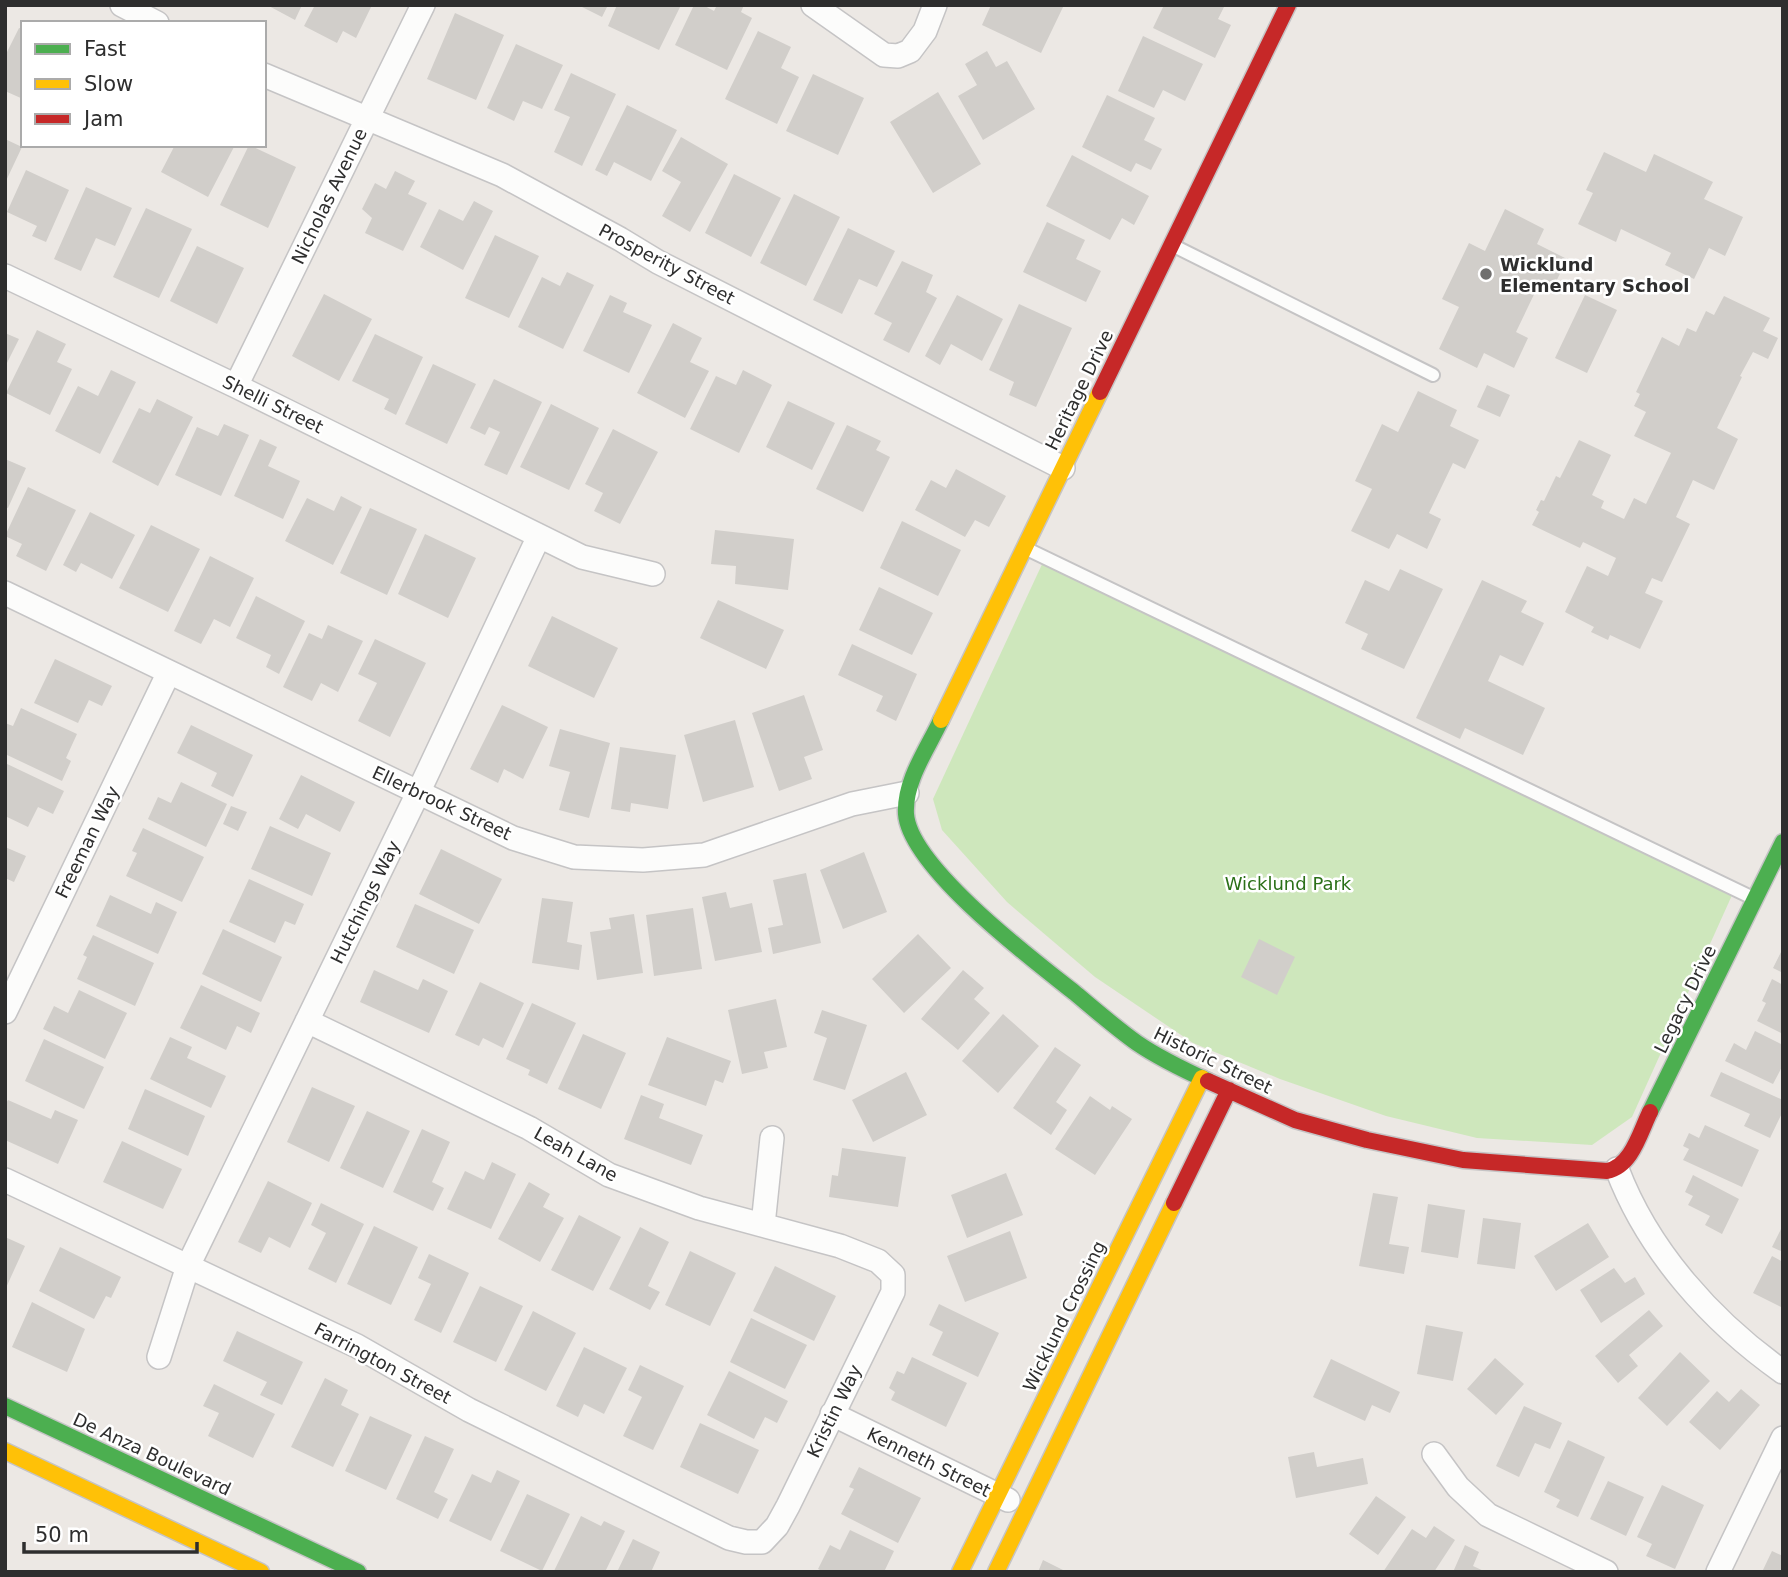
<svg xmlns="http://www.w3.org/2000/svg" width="1788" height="1577" font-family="'DejaVu Sans',sans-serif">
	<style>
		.park { fill: #cee7bc }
		.building { fill: #d1ceca }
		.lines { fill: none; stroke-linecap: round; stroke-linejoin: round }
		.lane-casing { stroke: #c5c4c5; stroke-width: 16 }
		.street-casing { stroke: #c5c4c5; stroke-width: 26 }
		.fast-casing { stroke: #c5c4c5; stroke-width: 19 }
		.slow-casing { stroke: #c5c4c5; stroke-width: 19 }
		.jam-casing { stroke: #c5c4c5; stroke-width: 19 }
		.lane { stroke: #fcfcfb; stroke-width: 12 }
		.street { stroke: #fcfcfb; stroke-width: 23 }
		.fast { stroke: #4caf50; stroke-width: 16 }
		.slow { stroke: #ffc107; stroke-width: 16 }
		.jam { stroke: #c62828; stroke-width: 16 }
		.poi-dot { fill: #706f6e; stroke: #fff; stroke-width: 2.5 }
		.labels { text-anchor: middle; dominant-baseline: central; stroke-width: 5; stroke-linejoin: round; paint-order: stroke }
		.street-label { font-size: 18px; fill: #2e2e2e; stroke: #fff }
		.poi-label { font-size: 18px; font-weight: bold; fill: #2e2e2e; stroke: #fff; text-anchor: start }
		.park-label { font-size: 18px; fill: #2b7018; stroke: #fff }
	</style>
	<rect width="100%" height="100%" fill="#ece8e4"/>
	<!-- park -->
	<path class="park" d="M1044 560 1733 893 1632 1117 1592 1145 1477 1138 1386 1116 1280 1079 1193 1043 1095 977 1007 902 942 830 933 799Z"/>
	<!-- building -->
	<path class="building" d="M267 5H302L295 20Z
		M315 5H372L356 38 343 31 337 43 304 26Z
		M578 5H608L602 17Z
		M617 5H681L659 50 608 26Z
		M694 5H703L714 11 717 5H744L741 12 752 18 727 70 675 45Z
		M991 5H1064L1041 53 982 25Z
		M1164 5H1225L1218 19 1231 25 1215 58 1153 28Z
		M455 13 504 35 476 100 427 79Z
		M19 28 23 29V99L5 91V56Z
		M758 31 791 47 781 68 799 77 777 124 725 99Z
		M1143 36 1203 64 1185 101 1163 90 1154 108 1118 91Z
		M516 44 563 65 542 109 523 101 514 121 487 108Z
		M987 51 996 67 1007 61 1035 109 983 140 958 96 977 85 965 64Z
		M571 73 616 94 582 166 554 152 570 117 554 110Z
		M813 74 864 98 838 155 786 131Z
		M938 92 981 164 933 193 890 122Z
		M1107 95 1155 118 1144 140 1162 149 1151 170 1136 163 1131 172 1082 147Z
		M627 105 677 130 651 181 614 162 607 176 595 170Z
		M681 137 728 164 690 232 662 216 681 182 662 171Z
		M5 139 22 147 5 183Z
		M175 145H235L208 197 161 172Z
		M249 145 296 167 268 228 220 205Z
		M1604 152 1646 172 1654 154 1713 182 1704 199 1743 217 1725 256 1709 248 1694 279 1665 265 1671 253 1621 229 1616 242 1578 224 1593 193 1586 190Z
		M1072 155 1149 196 1134 225 1122 218 1110 240 1046 206Z
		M26 170 69 190 46 242 32 236 37 226 7 212Z
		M395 171 415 181 408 194 427 203 403 251 365 233 372 218 362 209 375 183 386 189Z
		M734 174 781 198 751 257 705 233Z
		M86 187 132 208 115 246 96 238 81 271 54 259Z
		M794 194 840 217 806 286 760 263Z
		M474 201 493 211 463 270 420 247 439 209 463 221Z
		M146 208 192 229 159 298 113 277Z
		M1505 209 1544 229 1537 244 1567 259 1553 288 1540 282 1516 332 1528 338 1514 368 1484 353 1477 368 1439 349 1459 307 1442 299 1469 243 1485 251Z
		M1047 222 1085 240 1076 259 1101 271 1086 302 1023 272Z
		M848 228 895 251 877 287 859 279 842 314 813 300Z
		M495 235 539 256 509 318 465 298Z
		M197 246 244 268 217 324 170 301Z
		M902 261 933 275 926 292 937 298 909 353 883 340 892 323 874 314Z
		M567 272 594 285 563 349 518 327 542 277 560 286Z
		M324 294 372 319 339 381 292 356Z
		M610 295 627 303 623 312 652 325 629 373 583 351Z
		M957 295 1003 319 982 361 951 344 940 365 925 356Z
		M1585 295 1617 310 1587 373 1555 358Z
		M1724 296 1770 318 1763 331 1778 338 1768 359 1753 352 1740 376 1742 377 1717 428 1738 439 1714 490 1693 480 1676 517 1690 524 1662 582 1652 578 1645 593 1663 601 1640 649 1610 635 1608 640 1591 632 1594 627 1565 612 1587 566 1608 576 1616 558 1583 542 1580 548 1532 525 1539 512 1536 510 1541 500 1544 501 1556 476 1560 478 1579 440 1611 455 1592 495 1604 501 1601 508 1624 519 1634 498 1646 504 1671 453 1634 436 1646 412 1634 406 1640 394 1636 392 1662 337 1679 346 1687 328 1696 332 1706 311 1714 315Z
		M1019 304 1072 328 1036 407 1009 395 1014 382 989 370Z
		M673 323 702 338 690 362 709 371 685 418 637 393Z
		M37 330 66 344 57 362 72 369 50 415 6 393Z
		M5 333 19 339 5 367Z
		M375 334 423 357 396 415 384 409 389 399 352 381Z
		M433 364 476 384 447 444 405 424Z
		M111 370 136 382 100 454 55 431 78 386 98 396Z
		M743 370 772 385 739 453 690 429 716 376 736 385Z
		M494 379 542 402 507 475 484 465 500 432 489 427 485 435 470 428Z
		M1487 385 1510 395 1500 417 1477 407Z
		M1418 391 1457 410 1450 426 1479 440 1465 469 1453 463 1429 513 1441 519 1427 549 1397 534 1389 549 1351 531 1372 489 1355 481 1382 424 1398 432Z
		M157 399 193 417 158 486 112 462 139 408 150 413Z
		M788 401 835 423 812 470 766 447Z
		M551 404 599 428 569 490 520 467Z
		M224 424 249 435 221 496 175 475 197 427 218 436Z
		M847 425 881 441 876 450 890 457 863 512 816 489Z
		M613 429 658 452 620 524 594 511 603 493 585 484Z
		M260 439 277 447 268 466 300 481 283 519 234 496Z
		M5 459 26 468 8 508 5 507Z
		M956 469 1006 496 989 527 975 520 965 537 915 510 931 480 946 488Z
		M28 487 76 510 46 571 16 556 22 544 5 536Z
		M341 496 362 507 333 565 285 541 307 498 334 511Z
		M370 508 417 529 387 595 340 573Z
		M90 512 135 535 112 579 81 563 76 572 63 565Z
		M902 521 961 550 938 596 880 568Z
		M151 525 200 549 168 612 119 588Z
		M715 530 794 539 788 590 735 584 736 566 711 564Z
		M425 534 476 558 448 618 398 594Z
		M210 556 254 578 230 627 214 619 201 644 174 631Z
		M1400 569 1443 589 1404 669 1361 649 1368 634 1345 623 1365 580 1389 591Z
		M1482 580 1527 601 1521 612 1544 623 1523 666 1500 655 1488 681 1545 708 1523 755 1465 728 1460 739 1416 718Z
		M879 587 933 613 912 655 859 630Z
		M256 596 305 621 279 674 266 667 271 655 236 638Z
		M718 600 784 630 766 669 700 638Z
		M552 616 618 648 594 698 528 666Z
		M328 625 363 641 338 692 321 683 312 701 283 687 309 633 322 639Z
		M375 639 426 663 390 737 358 721 377 683 358 674Z
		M852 644 917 674 896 721 876 711 883 696 838 675Z
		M55 659 112 686 102 706 89 700 78 723 34 703Z
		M804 695 823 750 804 757 812 779 779 791 752 713Z
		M502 705 548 727 523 779 504 769 498 783 470 769Z
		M21 708 77 734 66 758 71 761 62 781 5 754V723L13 726Z
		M735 720 754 787 703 802 684 735Z
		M191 725 253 755 233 797 211 786 217 773 177 753Z
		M560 729 610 743 589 818 559 810 570 772 549 766Z
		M620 747 676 755 668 809 631 803 630 812 611 809Z
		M5 763 64 791 53 814 38 807 28 827 5 816Z
		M301 775 355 802 340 832 306 814 298 829 279 819Z
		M181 782 227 804 206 847 148 819 158 797 171 803Z
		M231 806 247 812 238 831 223 824Z
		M270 826 331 853 312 896 251 869Z
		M143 828 204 857 182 902 126 876 137 853 132 851Z
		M5 847 26 856 14 882 5 878Z
		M441 849 502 879 479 924 419 894Z
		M864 852 887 912 843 929 820 870Z
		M806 873 821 943 773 954 768 928 783 925 773 880Z
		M249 879 304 904 295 925 285 921 275 943 229 922Z
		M726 892 730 908 752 903 762 952 715 961 702 897Z
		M110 895 151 914 156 902 177 912 158 954 96 926Z
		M542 898 573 902 567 942 582 945 579 970 532 963Z
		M415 904 474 930 454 974 396 947Z
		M693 908 702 969 654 976 646 915Z
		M634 914 643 973 597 980 590 932 611 929 609 918Z
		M223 929 282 957 261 1002 202 974Z
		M918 934 951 968 904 1013 872 979Z
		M93 935 154 963 135 1006 77 979 87 957 83 955Z
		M1259 939 1295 957 1277 995 1241 977Z
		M1783 948V973L1773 968Z
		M374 970 418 990 423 979 448 991 429 1033 360 1002Z
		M963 970 984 988 974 999 990 1013 958 1050 921 1019Z
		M1772 979 1783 985V1034L1757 1021 1766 1003 1762 1001Z
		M480 982 524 1003 503 1048 483 1038 479 1046 455 1035Z
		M201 985 260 1013 251 1033 237 1026 226 1050 180 1028Z
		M79 990 127 1013 105 1059 43 1029 54 1006 68 1013Z
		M776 999 787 1047 764 1052 768 1068 742 1074 728 1010Z
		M532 1003 576 1023 547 1084 528 1075 530 1070 506 1059Z
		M822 1010 867 1025 845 1090 813 1080 827 1038 814 1033Z
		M1003 1014 1039 1046 998 1093 962 1061Z
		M1755 1031 1783 1045V1065L1773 1084 1725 1061 1734 1043 1746 1050Z
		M583 1034 626 1053 601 1109 558 1089Z
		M170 1037 192 1047 187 1058 226 1076 211 1108 150 1079Z
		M667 1037 731 1061 723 1083 715 1080 706 1106 648 1085Z
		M44 1039 104 1067 84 1109 25 1081Z
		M1055 1047 1081 1065 1056 1102 1067 1110 1051 1135 1013 1108Z
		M906 1072 927 1115 873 1142 852 1100Z
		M1721 1072 1783 1100V1111L1770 1138 1744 1126 1750 1114 1710 1096Z
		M312 1087 355 1106 329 1162 287 1142Z
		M145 1089 205 1116 188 1156 128 1129Z
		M641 1095 664 1104 659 1118 703 1135 691 1165 624 1139Z
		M1090 1096 1110 1110 1112 1106 1132 1119 1095 1175 1055 1149Z
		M8 1100 51 1119 55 1110 78 1120 58 1164 5 1140V1105Z
		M367 1111 410 1131 383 1188 340 1168Z
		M1705 1125 1759 1150 1742 1187 1683 1160 1689 1149 1683 1146 1689 1133 1699 1138Z
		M422 1129 450 1142 432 1182 444 1188 433 1211 393 1192Z
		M122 1141 182 1169 163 1209 103 1182Z
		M842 1148 906 1157 898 1207 829 1197 832 1175 838 1176Z
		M492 1162 516 1174 491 1229 447 1209 465 1171 484 1180Z
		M1006 1173 1023 1215 967 1238 951 1195Z
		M1693 1175 1739 1199 1722 1234 1705 1225 1710 1216 1688 1205 1693 1196 1685 1192Z
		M268 1181 312 1203 290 1248 269 1237 261 1253 238 1242Z
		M529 1182 550 1194 543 1207 564 1218 540 1262 498 1239Z
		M1373 1193 1398 1197 1389 1244 1409 1247 1404 1274 1359 1266Z
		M321 1203 364 1224 336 1283 308 1269 326 1233 311 1225Z
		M1428 1204 1465 1210 1458 1258 1421 1252Z
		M579 1215 621 1237 593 1291 551 1270Z
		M1483 1218 1521 1223 1515 1269 1477 1264Z
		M1588 1223 1609 1257 1556 1291 1534 1256Z
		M1783 1225V1252L1772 1247Z
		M374 1226 418 1247 391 1305 347 1284Z
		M640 1227 669 1242 648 1286 660 1292 650 1310 609 1289Z
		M1010 1231 1027 1278 965 1302 947 1256Z
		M5 1237 25 1246 5 1290Z
		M60 1247 121 1277 111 1298 106 1296 94 1319 39 1291Z
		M690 1251 736 1273 710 1326 665 1305Z
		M429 1254 469 1273 441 1333 414 1320 431 1284 418 1278Z
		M1772 1256 1783 1262V1308L1753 1293Z
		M775 1266 836 1296 814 1341 753 1311Z
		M1614 1268 1625 1283 1635 1277 1645 1294 1601 1323 1580 1290Z
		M480 1286 523 1306 496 1362 453 1342Z
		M32 1302 85 1329 67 1372 12 1347Z
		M939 1304 999 1333 978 1377 932 1355 943 1332 929 1325Z
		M1649 1310 1663 1326 1629 1355 1638 1366 1618 1383 1595 1356Z
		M533 1311 576 1333 546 1391 504 1370Z
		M751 1318 807 1345 785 1389 730 1362Z
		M1426 1325 1463 1332 1453 1381 1417 1374Z
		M237 1331 303 1362 282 1405 260 1395 267 1382 223 1361Z
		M584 1347 627 1368 604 1414 584 1404 578 1417 556 1406Z
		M1680 1352 1710 1381 1667 1426 1638 1398Z
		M912 1357 967 1383 946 1427 891 1400 895 1392 889 1388 897 1371 904 1374Z
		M1495 1358 1524 1384 1496 1415 1467 1389Z
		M1331 1359 1400 1392 1390 1413 1372 1405 1365 1421 1313 1397Z
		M640 1365 684 1386 653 1450 623 1436 642 1397 628 1390Z
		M729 1371 788 1401 777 1423 765 1417 754 1439 707 1415Z
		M325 1378 348 1390 341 1405 359 1414 333 1467 291 1447Z
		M214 1384 275 1414 253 1458 208 1436 219 1413 203 1406Z
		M1741 1389 1760 1405 1720 1450 1689 1422 1717 1391 1729 1402Z
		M1524 1406 1562 1423 1550 1449 1535 1443 1519 1477 1496 1466Z
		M370 1416 412 1435 386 1490 345 1471Z
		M700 1423 759 1450 738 1494 680 1467Z
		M425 1436 454 1449 434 1492 448 1499 438 1519 396 1499Z
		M1568 1440 1605 1457 1578 1517 1556 1507 1560 1500 1544 1492Z
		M1314 1452 1317 1467 1363 1458 1368 1484 1296 1498 1288 1457Z
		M859 1467 921 1498 898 1543 841 1514 854 1489 849 1487Z
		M497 1470 520 1481 491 1541 449 1521 472 1474 491 1483Z
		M1608 1481 1644 1497 1626 1536 1590 1519Z
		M1662 1485 1704 1505 1675 1569 1646 1556 1652 1544 1637 1537Z
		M527 1494 570 1514 542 1571 500 1551Z
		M1376 1496 1406 1517 1378 1555 1349 1534Z
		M581 1516 601 1526 604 1521 625 1531 605 1572H556L554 1571Z
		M1434 1526 1455 1540 1434 1572H1383L1412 1529 1426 1538Z
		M850 1530 894 1551 884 1572H824L818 1569 830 1545 840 1550Z
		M633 1539 660 1552 651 1572H617Z
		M1465 1545 1479 1552 1473 1566 1486 1572H1453Z
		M1772 1551 1783 1556V1572H1762Z
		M1043 1560 1067 1572H1038Z"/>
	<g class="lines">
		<defs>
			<path id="lane" d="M1174 246 1433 375
				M1027 549 1755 899"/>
			<path id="street" d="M122 5 157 23
				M813 5 884 55 898 56 910 51 925 31 935 5
				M264 75 502 175 620 239 658 262 1063 468
				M5 276 236 386 582 557 653 574
				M236 386 423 5
				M5 593 513 838 574 857 643 860 704 855 852 804 907 793
				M5 1012 169 672
				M1617 1169C1648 1251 1712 1322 1783 1372
				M5 1180 357 1346 469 1410 729 1538 746 1542H762L777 1526 788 1506 893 1292V1275L878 1261 840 1246 699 1208 609 1175 529 1128 307 1021
				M763 1225 772 1138
				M159 1357 188 1266 418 793 539 536
				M832 1414 1008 1500
				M1434 1454 1458 1487 1488 1515 1606 1572
				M1718 1572 1783 1438"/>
			<path id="fast" d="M941 720C928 748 904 781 906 814 910 867 1033 960 1075 993 1095 1010 1116 1028 1137 1043 1159 1058 1184 1070 1208 1081
				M1650 1112 1783 842
				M5 1406 358 1572"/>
			<path id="slow" d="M941 720 1100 392
				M5 1451 261 1572
				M960 1572 1202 1078
				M996 1572 1174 1203"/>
			<path id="jam" d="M1100 392 1288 5
				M1208 1081 1295 1120 1367 1140 1463 1160 1607 1171C1632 1166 1640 1132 1650 1112
				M1174 1203 1229 1090"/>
		</defs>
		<!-- lane casing -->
		<use href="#lane" class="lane-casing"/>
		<!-- street casing -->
		<use href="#street" class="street-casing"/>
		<!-- fast casing -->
		<use href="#fast" class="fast-casing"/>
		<!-- slow casing -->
		<use href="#slow" class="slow-casing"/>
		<!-- jam casing -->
		<use href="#jam" class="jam-casing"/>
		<!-- lane -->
		<use href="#lane" class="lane"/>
		<!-- street -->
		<use href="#street" class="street"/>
		<!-- fast -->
		<use href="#fast" class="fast"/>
		<!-- slow -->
		<use href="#slow" class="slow"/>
		<!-- jam -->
		<use href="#jam" class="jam"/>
	</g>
	<!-- markers -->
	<circle class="poi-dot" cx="1486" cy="274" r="7"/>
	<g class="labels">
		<!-- street labels -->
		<g class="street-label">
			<text transform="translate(329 196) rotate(-64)">Nicholas Avenue</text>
			<text transform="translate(667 264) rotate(28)">Prosperity Street</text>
			<text transform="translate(1079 390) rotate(-64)">Heritage Drive</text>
			<text transform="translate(273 404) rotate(26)">Shelli Street</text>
			<text transform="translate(442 803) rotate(25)">Ellerbrook Street</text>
			<text transform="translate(87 842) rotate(-64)">Freeman Way</text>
			<text transform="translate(365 902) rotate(-64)">Hutchings Way</text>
			<text transform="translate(1685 999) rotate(-64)">Legacy Drive</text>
			<text transform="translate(1213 1060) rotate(26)">Historic Street</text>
			<text transform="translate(576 1154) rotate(29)">Leah Lane</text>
			<text transform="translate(1064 1316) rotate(-64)">Wicklund Crossing</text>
			<text transform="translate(383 1363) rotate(28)">Farrington Street</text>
			<text transform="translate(834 1411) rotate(-64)">Kristin Way</text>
			<text transform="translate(152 1454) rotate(25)">De Anza Boulevard</text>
			<text transform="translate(929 1462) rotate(26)">Kenneth Street</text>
		</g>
		<!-- poi labels -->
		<g class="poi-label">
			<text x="1500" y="264">Wicklund<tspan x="1500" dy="21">Elementary School</tspan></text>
		</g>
		<!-- park labels -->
		<g class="park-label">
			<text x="1288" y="883">Wicklund Park</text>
		</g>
	</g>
	<!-- border -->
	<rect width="1788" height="1577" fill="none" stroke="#2e2e2e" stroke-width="14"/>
	<!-- legend -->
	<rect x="21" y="21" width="245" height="126" fill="#ffffff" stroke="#ababab" stroke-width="2"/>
	<rect x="35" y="44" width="35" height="10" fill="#4caf50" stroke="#ababab" stroke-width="2"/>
	<text x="84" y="56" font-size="21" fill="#2e2e2e">Fast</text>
	<rect x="35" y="79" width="35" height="10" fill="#ffc107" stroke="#ababab" stroke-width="2"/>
	<text x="84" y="91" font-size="21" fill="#2e2e2e">Slow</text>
	<rect x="35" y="114" width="35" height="10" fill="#c62828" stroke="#ababab" stroke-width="2"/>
	<text x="84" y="126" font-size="21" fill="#2e2e2e">Jam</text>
	<!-- scale -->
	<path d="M24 1542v10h173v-10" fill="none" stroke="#2e2e2e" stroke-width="3.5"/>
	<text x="35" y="1542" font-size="21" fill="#2e2e2e" stroke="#ffffff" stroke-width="5" paint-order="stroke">50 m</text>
</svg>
